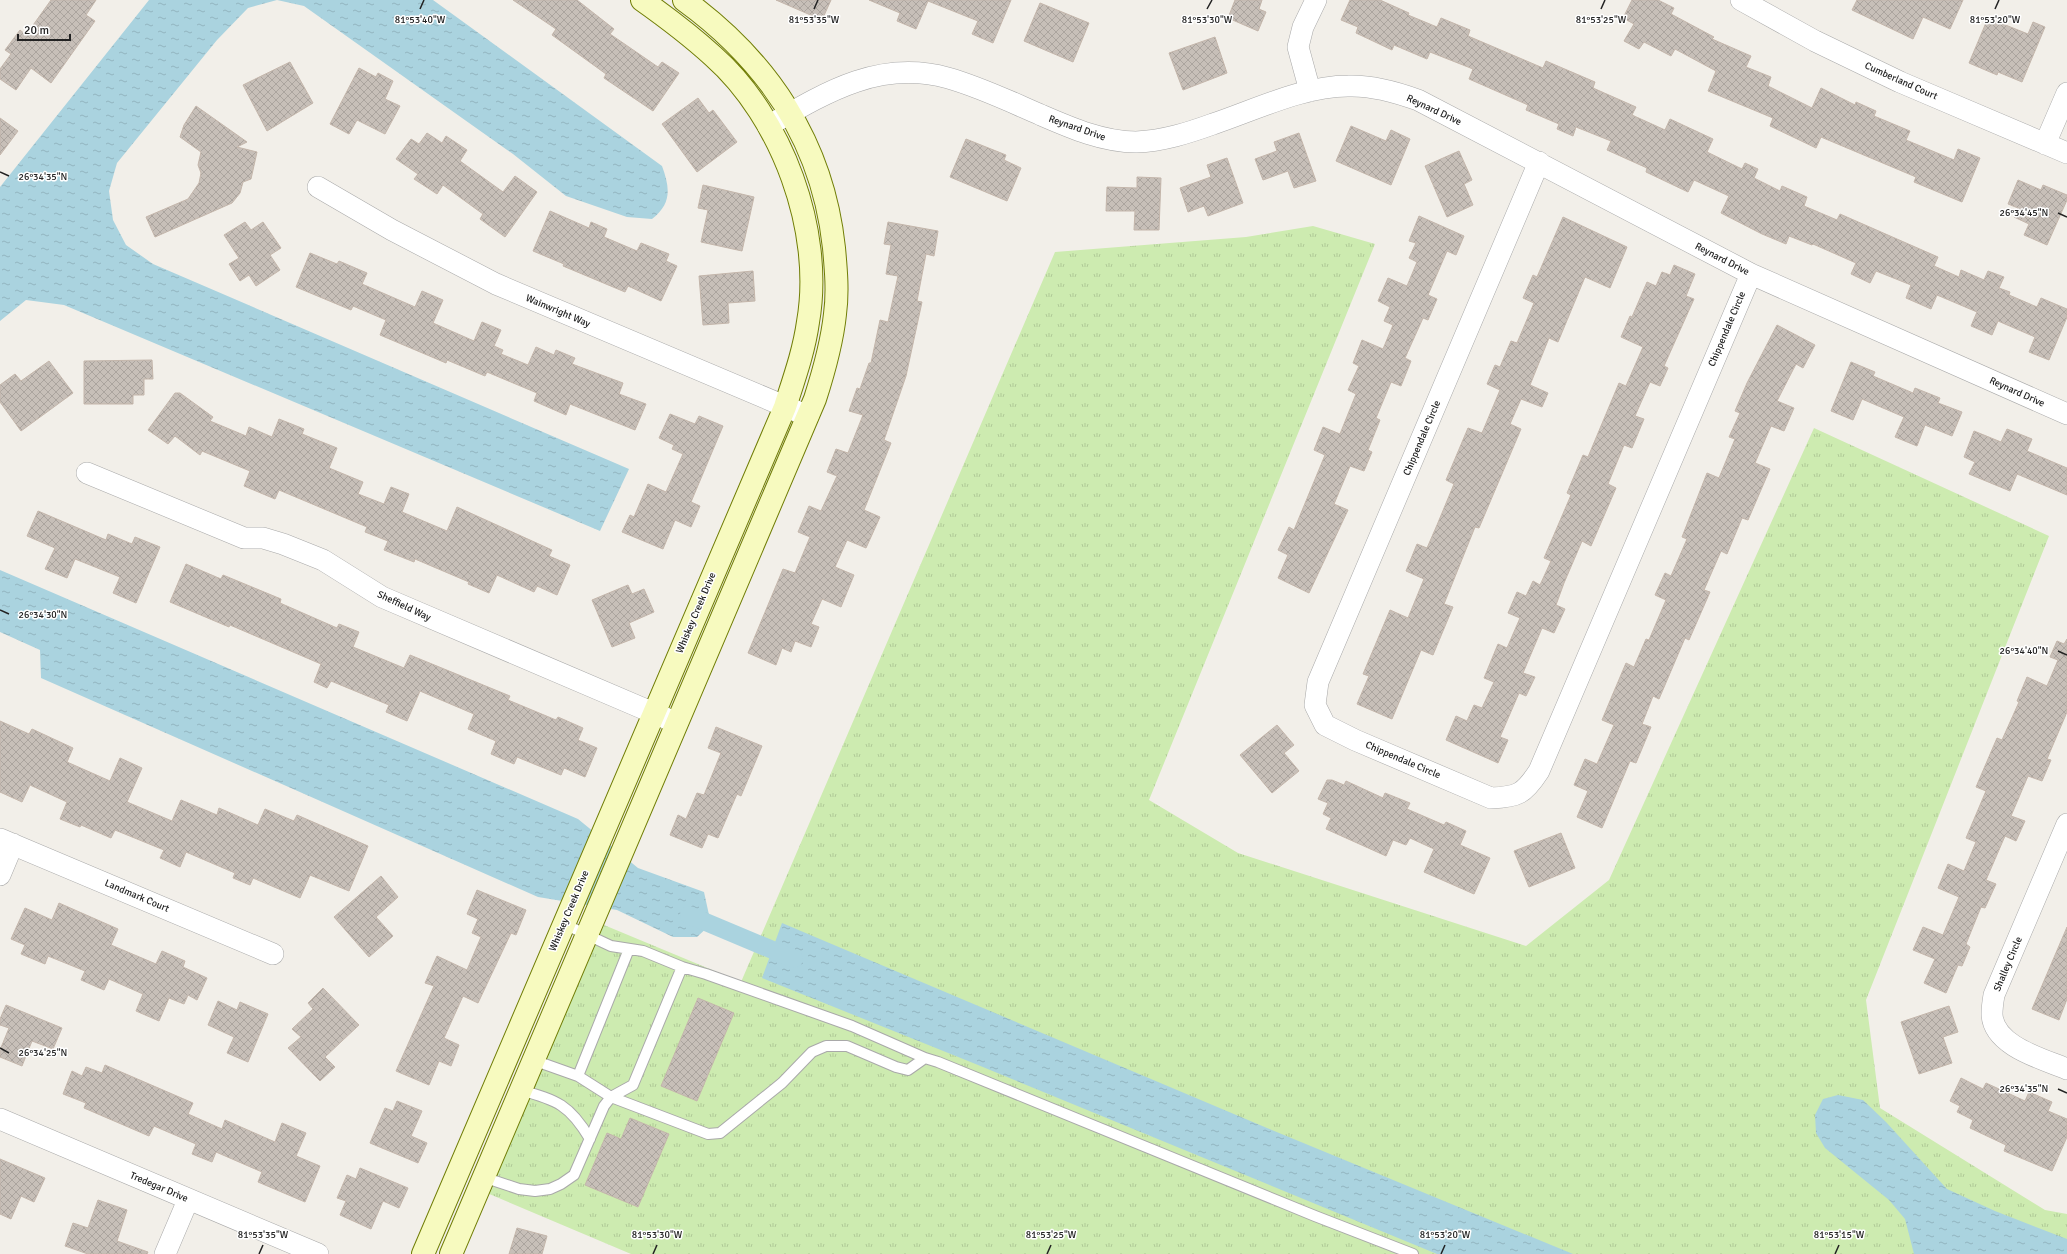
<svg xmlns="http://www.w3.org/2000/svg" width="2067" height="1254" font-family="Signika,sans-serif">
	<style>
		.grass { fill: url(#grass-tufts) }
		.water { fill: url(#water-ripples) }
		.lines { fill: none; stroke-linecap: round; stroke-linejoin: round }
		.canal { stroke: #aad3df; stroke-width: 18 }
		.building { fill: url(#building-cross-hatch); stroke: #c4b6ab }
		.lane-casing { stroke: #a9a9a9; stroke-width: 12 }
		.street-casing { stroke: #a9a9a9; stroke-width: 22 }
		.secondary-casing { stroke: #707d05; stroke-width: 24 }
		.lane { stroke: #fff; stroke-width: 10 }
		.street { stroke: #fff; stroke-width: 21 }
		.secondary { stroke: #f7fabf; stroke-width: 22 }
		.ticks { fill: none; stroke: #222; stroke-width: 1.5 }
		.labels { text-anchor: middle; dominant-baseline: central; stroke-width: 3; stroke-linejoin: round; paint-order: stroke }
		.street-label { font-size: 10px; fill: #222; stroke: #fff }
		.ticks-label { font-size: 10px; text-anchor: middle; fill: #222; stroke: #fff; stroke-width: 3; stroke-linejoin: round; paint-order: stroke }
	</style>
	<defs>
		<pattern id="grass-tufts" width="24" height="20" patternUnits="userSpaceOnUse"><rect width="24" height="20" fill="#cdebb0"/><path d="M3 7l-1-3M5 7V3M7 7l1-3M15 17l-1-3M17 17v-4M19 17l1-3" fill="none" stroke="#b0c997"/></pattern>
		<pattern id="water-ripples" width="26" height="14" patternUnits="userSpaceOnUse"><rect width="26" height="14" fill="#aad3df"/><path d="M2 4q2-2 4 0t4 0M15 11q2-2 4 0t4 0" fill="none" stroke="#92b5bf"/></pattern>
		<pattern id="building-cross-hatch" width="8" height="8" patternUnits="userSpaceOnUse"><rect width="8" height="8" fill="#c7bfb8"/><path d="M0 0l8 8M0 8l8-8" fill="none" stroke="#aba49e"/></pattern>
	</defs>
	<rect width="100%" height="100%" fill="#f2efe9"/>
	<!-- grass -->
	<path class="grass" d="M1313 226 1375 244 1149 800 1238 853 1526 946 1609 880 1814 428 2049 536 1866 1000 1880 1108 2045 1210 2067 1214V1254H631L487 1193 604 925 741 982 1055 252 1246 237Z"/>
	<!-- water -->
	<path class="water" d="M149 0H433L662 166C670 188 672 203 652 219L627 217 566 196 513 154 304 6 277 0 248 8 217 40 117 163 109 191 113 220 126 245 153 264 629 469 600 531 64 305 26 300 0 321V187Z
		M0 570 578 819 638 868 704 892 711 924 697 937H673L617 910 538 897 41 678 40 650 0 632Z
		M782 923 1267 1128 1573 1254H1437L978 1065 762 978Z
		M1838 1095 1863 1100 1886 1122 1947 1189 1995 1211 2067 1239V1254H1914L1905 1219 1889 1200 1825 1148 1816 1133 1815 1115 1823 1099Z"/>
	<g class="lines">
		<!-- canal -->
		<path class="canal" d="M689 915 794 959"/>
	</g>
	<!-- building -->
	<path class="building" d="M51 0H96L86 15 95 21 51 83 31 68 16 90 0 79V69L11 54 5 50 20 30 26 35Z
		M513 0H577L614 29 610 34 658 67 662 62 679 73 653 111 604 78 606 74 552 35 556 29Z
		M776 0H831L822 20Z
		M869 0H1011L993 43 972 34 978 21 928 1 916 29 897 21 900 13Z
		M1235 0H1262L1259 9 1266 12 1258 31 1228 18Z
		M1350 0H1380L1409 13 1408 15 1437 27 1441 18 1470 30 1468 36 1543 68 1546 61 1595 82 1593 88 1636 107 1632 115 1665 130 1670 119 1713 139 1707 152 1742 169 1745 163 1758 169 1754 178 1780 191 1782 186 1807 197 1804 206 1837 220 1840 214 1938 257 1934 266 1959 277 1961 270 1984 280 1988 271 2004 277 1999 288 2010 292 2009 295 2037 307 2041 298 2067 309V317L2049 360 2029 352 2035 337 1998 321 1992 335 1971 326 1977 312 1937 295 1931 309 1906 298 1911 285 1876 271 1870 283 1851 274 1856 263 1813 244 1812 245 1789 236 1786 244 1762 234 1721 213 1729 196 1694 180 1688 192 1646 172 1647 168 1607 150 1611 141 1576 127 1573 136 1557 129 1559 124 1526 110 1528 105 1469 79 1473 69 1430 52 1427 59 1394 45 1392 50 1356 33 1358 27 1341 20Z
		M1632 0H1658L1674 8 1671 14 1714 37 1712 39 1751 56 1746 67 1771 77 1768 86 1812 108 1821 88 1855 105 1856 102 1876 111 1874 116 1910 131 1906 140 1954 160 1958 149 1980 158 1962 202 1914 182 1916 177 1821 137 1816 148 1770 126 1773 118 1708 91 1716 71 1675 49 1671 56 1644 42 1639 49 1624 41 1634 24 1623 18Z
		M1857 0H1963L1950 29 1923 17 1913 39 1852 10Z
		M1040 3 1089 23 1073 62 1024 41Z
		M1988 18 2028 34 2033 22 2045 27 2022 82 1998 72 1997 75 1969 63Z
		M1215 37 1227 73 1183 90 1169 53Z
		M290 62 313 103 267 131 243 85Z
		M359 68 376 77 378 73 393 81 385 99 400 106 385 134 357 120 349 134 330 124Z
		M698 98 709 113 713 110 737 142 697 172 662 124Z
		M196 106 247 142 237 147 257 152 251 179 243 182 240 193 232 203 155 237 146 217 188 199 199 183 201 173 198 165 201 152 180 137 184 125Z
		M0 118 18 131 0 155Z
		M1351 126 1386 141 1391 130 1410 139 1391 185 1336 161Z
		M427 133 442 143 446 136 467 150 460 161 503 192 515 176 537 192 505 237 480 219 483 214 443 185 437 194 414 179 418 174 396 159 411 139 419 144Z
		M1299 133 1316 181 1294 188 1288 171 1263 180 1255 159 1277 151 1274 142Z
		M966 139 1006 155 1004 160 1021 168 1007 201 950 177Z
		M1459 151 1472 180 1464 184 1473 205 1447 217 1425 166Z
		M1227 158 1243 203 1208 216 1204 206 1188 212 1180 188 1211 177 1207 165Z
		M1137 177 1161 178 1159 230H1134L1135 211H1106L1107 187 1137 188Z
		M2018 180 2041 190 2043 185 2067 195V200L2047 245 2024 235 2029 224 2014 217 2018 208 2008 204Z
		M703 185 754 197 742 251 701 242 708 210 698 208Z
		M550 211 589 228 591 222 607 229 604 237 637 251 641 243 669 254 666 261 677 266 661 301 628 286 625 292 563 266 564 264 533 251Z
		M1419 216 1464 236 1456 255 1447 251 1428 295 1437 299 1428 320 1423 318 1405 358 1411 361 1401 386 1391 382 1376 418 1380 420 1368 450 1372 452 1364 471 1350 466 1334 504 1348 510 1309 593 1278 578 1288 555 1278 550 1289 527 1294 530 1325 455 1314 450 1323 427 1340 434 1356 394 1348 390 1359 366 1353 363 1362 340 1383 349 1393 325 1384 321 1390 307 1378 301 1388 278 1407 286 1417 262 1409 258 1416 243 1409 241Z
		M1563 217 1627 247 1610 288 1585 277 1558 342 1549 338 1530 385 1548 393 1542 407 1521 399 1510 424 1521 429 1479 528 1475 527 1444 604 1453 607 1433 655 1421 650 1392 719 1357 704 1369 676 1363 674 1390 610 1408 618 1424 579 1406 571 1417 544 1427 548 1437 525 1454 484 1446 480 1468 428 1482 433 1500 390 1487 384 1495 365 1500 367 1511 341 1517 343 1534 303 1523 298 1533 275 1537 277Z
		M245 222 251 230 263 222 281 248 270 255 280 270 256 286 249 275 240 281 229 264 239 258 224 235Z
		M888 222 938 231 934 256 926 254 917 301 922 302 906 376 884 440 891 443 864 510 880 517 866 548 847 540 835 567 854 575 841 607 822 599 811 624 819 627 811 647 795 641 791 652 782 648 776 665 748 653 783 569 795 573 810 537 798 532 809 506 821 511 837 476 827 472 836 449 848 453 863 415 849 411 857 388 860 389 869 363H871L880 320 888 322 898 276 886 274 891 245 884 244Z
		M310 253 337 264 339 261 367 273 362 284 415 307 422 291 443 300 433 323 474 341 482 322 501 330 494 346 503 350 501 354 528 365 536 347 554 355 556 350 575 358 572 364 623 383 619 394 646 404 635 430 570 404 566 415 534 401 537 393 487 372 485 376 447 360 446 363 380 335 386 320 353 306 351 310 296 287Z
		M1674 265 1695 274 1686 296 1694 299 1664 366 1668 368 1660 386 1650 382 1635 416 1644 419 1632 448 1624 445 1608 484 1616 488 1591 546 1582 541 1564 583 1556 605 1565 609 1554 633 1542 628 1523 673 1535 677 1526 696 1519 693 1500 737 1508 740 1498 763 1446 740 1456 716 1467 721 1474 705 1482 708 1494 682 1484 678 1498 644 1507 648 1520 618 1508 613 1517 592 1526 596 1533 581 1540 585 1551 561 1544 558 1571 495 1567 493 1583 455 1588 457 1619 383 1626 386 1643 347 1621 337 1630 316 1632 317 1647 282 1656 286 1662 272 1670 275Z
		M753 271 755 301 728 303 729 323 703 325 699 276Z
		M1777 325 1815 345 1803 368 1796 364 1777 401 1794 408 1784 431 1771 426 1755 463 1770 469 1748 520 1742 518 1727 554 1721 551 1704 590 1710 592 1689 640 1685 638 1659 699 1653 696 1642 724 1651 727 1636 763 1630 761 1602 828 1577 817 1588 791 1574 785 1585 759 1597 764 1614 725 1602 720 1612 696 1626 663 1634 667 1646 639 1649 640 1666 600 1655 595 1665 573 1671 576 1687 539 1682 537 1707 473 1719 478 1735 439 1729 437 1740 413 1735 411 1747 383Z
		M152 360 153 379H144V395H133V404H84V361Z
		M49 361 73 393 21 431 0 402V385L15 374 21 381Z
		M1851 362 1875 372 1873 376 1913 393 1915 388 1940 398 1938 403 1962 412 1952 436 1925 425 1917 446 1895 437 1904 417 1862 399 1853 420 1831 411Z
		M175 393H180L213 417 210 421 246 436 249 427 272 437 279 419 304 429 302 434 337 448 329 468 363 482 358 494 384 504 391 487 409 494 402 512 447 531 457 507 552 550 549 556 570 565 557 595 537 586 534 592 497 575 489 593 468 584 469 582 415 559 414 562 384 550 388 541 365 532 367 527 279 490 275 499 244 486 250 471 202 451 200 455 175 436 168 444 148 430Z
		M670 414 695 424 699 416 723 426 691 502 700 506 691 527 675 520 663 549 622 532 630 515 634 517 648 484 666 492 683 454 672 449 674 445 659 438Z
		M2007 429 2032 439 2027 451 2067 468V495L2017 474 2010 491 1969 474 1975 462 1964 457 1974 431 2001 442Z
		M38 511 106 540 108 534 132 544 135 537 160 547 136 603 113 593 120 577 75 559 67 578 45 569 55 548 27 536Z
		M186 564 221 579 223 575 281 599 280 603 337 628 339 624 359 632 353 647 404 668 410 655 510 696 508 700 556 720 558 717 583 728 578 740 597 748 585 777 564 768 561 775 517 757 514 764 491 754 496 741 468 729 474 714 420 691 407 721 386 712 389 705 331 681 327 688 314 682 321 664 230 625 229 627 170 602Z
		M628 585 632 594 644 589 654 612 629 623 635 638 612 647 592 600Z
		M2067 639V712L2047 759 2051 760 2042 781 2028 776 2011 816 2025 821 2016 841 2005 836 1986 880 1996 884 1985 908 1981 907 1966 944 1970 947 1962 966 1958 965 1946 993 1924 983 1935 959 1913 950 1923 927 1943 935 1959 897 1938 888 1948 864 1964 871 1976 842 1966 838 1986 791 1976 787 1997 738 2002 740 2019 702 2017 701 2027 677 2047 686 2058 660 2050 657 2057 641 2064 644Z
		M0 721 29 734 32 729 73 748 67 762 110 781 120 758 142 768 127 802 172 821 181 800 217 815 219 808 258 825 265 809 294 821 297 815 368 846 349 891 310 875 300 898 253 878 250 885 233 878 235 873 186 852 180 867 160 858 164 850 115 830 111 838 81 825 80 827 60 819 67 802 30 785 22 802 0 792Z
		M1277 725 1294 745 1284 753 1299 771 1272 793 1240 755Z
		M716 727 762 746 741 796 737 794 718 838 708 834 702 848 670 835 678 815 686 819 697 793 704 795 721 753 708 748Z
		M1327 780H1332L1344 785 1346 781 1383 798 1385 793 1410 803 1407 809 1444 825 1446 822 1466 831 1460 845 1490 858 1474 894 1424 872 1434 849 1410 838 1406 845 1393 840 1386 856 1326 829 1331 818 1323 814 1328 803 1318 799Z
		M1561 833 1575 868 1529 887 1514 851Z
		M381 876 398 897 376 917 393 936 369 957 334 917Z
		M477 890 526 910 516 935 511 933 478 1003 463 996 444 1038 459 1045 451 1066 439 1061 429 1085 396 1071 434 986 425 983 437 956 467 970 481 937 472 933 478 919 467 914Z
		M59 903 118 929 111 945 156 964 162 951 185 961 183 967 207 978 197 1000 188 995 184 1004 169 998 159 1021 136 1011 143 994 109 979 104 990 81 980 85 971 48 956 45 964 21 954 25 945 11 939 25 908 52 920Z
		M2067 927V999L2059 1020 2032 1009Z
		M323 988 359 1025 325 1057 335 1067 320 1081 288 1048 301 1037 292 1029 313 1009 308 1003Z
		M698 998 734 1013 697 1101 661 1086Z
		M218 1001 237 1010 240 1002 268 1014 248 1062 227 1053 234 1037 208 1025Z
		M6 1005 62 1028 53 1049 32 1041 22 1066 0 1057V1050L9 1028 0 1025V1019Z
		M1949 1006 1958 1032 1943 1037 1952 1063 1919 1074 1901 1022Z
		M105 1065 193 1103 188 1114 222 1129 225 1120 275 1142 282 1123 306 1133 296 1156 320 1166 305 1202 258 1182 262 1172 216 1152 212 1162 192 1154 196 1144 154 1126 149 1136 84 1108 86 1103 63 1094 72 1071 82 1076 86 1067 102 1073Z
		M1961 1078 1983 1089 1986 1083 2025 1101 2029 1092 2052 1102 2048 1111 2067 1119V1137L2052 1171 2004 1151 2006 1145 1970 1128 1973 1120 1957 1112 1960 1106 1950 1101Z
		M397 1101 422 1111 411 1136 427 1143 418 1163 370 1143 385 1108 393 1111Z
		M630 1118 669 1134 638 1207 585 1185 607 1133 621 1139Z
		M0 1159 45 1178 34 1202 21 1196 11 1219 0 1214Z
		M360 1168 408 1188 399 1208 383 1201 371 1229 340 1215 346 1201 337 1198 347 1175 356 1179Z
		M98 1200 127 1210 117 1241 148 1252 147 1254H88L65 1246 73 1223 88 1228Z
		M517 1228 547 1236 542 1254H509Z"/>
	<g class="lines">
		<defs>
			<path id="lane" d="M682 967 706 974 852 1026 925 1058
				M533 1060 578 1076 629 949
				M578 1076 611 1097 708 1134 720 1133 782 1083 812 1052 826 1046H847L896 1067 908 1070 925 1058 938 1062 1315 1216 1413 1254
				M520 1090C557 1100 570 1105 590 1139
				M483 1177 519 1189 535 1191 550 1189 561 1184 574 1175 604 1106 611 1097 633 1085 682 967 643 951 611 946 564 924"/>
			<path id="street" d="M1741 0 1815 41 1900 82 2067 153
				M1310 91 1298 47 1303 27 1316 0
				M768 126C826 92 880 59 948 78 980 87 1011 102 1041 115 1071 128 1103 142 1136 142 1163 141 1188 133 1213 124 1255 110 1303 86 1348 86 1372 85 1396 92 1418 100L1751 274 2067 414
				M2045 144 2067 93
				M1539 162 1318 682 1315 705 1325 725 1355 740 1491 798C1518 797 1524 794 1539 771L1751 274
				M318 187 392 230 496 284 808 416
				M87 473 244 538H263L283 544 323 560 382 597 677 723
				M2067 824 1994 995C1993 1001 1992 1008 1992 1014 1993 1046 2043 1059 2067 1069
				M0 839 273 954
				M0 875 13 844
				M0 1119 318 1254
				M165 1254 188 1200"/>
			<path id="secondary" d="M423 1254 785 407C794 379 804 351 808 322 824 231 782 117 713 56 691 36 666 17 642 0
				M451 1254 815 399C824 371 832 343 835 314 838 292 836 270 834 248 823 143 768 61 684 0"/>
		</defs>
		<!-- lane casing -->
		<use href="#lane" class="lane-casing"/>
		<!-- street casing -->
		<use href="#street" class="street-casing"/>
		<!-- secondary casing -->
		<use href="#secondary" class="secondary-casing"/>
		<!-- lane -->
		<use href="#lane" class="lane"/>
		<!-- street -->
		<use href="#street" class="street"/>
		<!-- secondary -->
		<use href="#secondary" class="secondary"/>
	</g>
	<!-- ticks -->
	<path class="ticks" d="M420 9 424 0M814 9 818 0M1207 9 1212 0M1601 9 1605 0M1995 9 1999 0M0 172 9 176M2058 213 2067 217M0 610 9 614M2058 651 2067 655M0 1048 9 1053M2058 1089 2067 1093M259 1254 263 1245M653 1254 657 1245M1047 1254 1051 1245M1441 1254 1445 1245M1835 1254 1839 1245"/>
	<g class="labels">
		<!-- street labels -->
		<g class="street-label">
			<text transform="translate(1901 81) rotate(24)">Cumberland Court</text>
			<text transform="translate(1434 110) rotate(25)">Reynard Drive</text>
			<text transform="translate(1077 128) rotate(19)">Reynard Drive</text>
			<text transform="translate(1722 259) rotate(27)">Reynard Drive</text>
			<text transform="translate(558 311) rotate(23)">Wainwright Way</text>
			<text transform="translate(1727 329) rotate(-67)">Chippendale Circle</text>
			<text transform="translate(2017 392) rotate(24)">Reynard Drive</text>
			<text transform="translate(1422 438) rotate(-67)">Chippendale Circle</text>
			<text transform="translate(404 606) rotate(25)">Sheffield Way</text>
			<text transform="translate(696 613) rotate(-67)">Whiskey Creek Drive</text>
			<text transform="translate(1403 760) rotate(23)">Chippendale Circle</text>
			<text transform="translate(137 896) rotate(23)">Landmark Court</text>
			<text transform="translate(569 911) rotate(-67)">Whiskey Creek Drive</text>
			<text transform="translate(2008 964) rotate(-67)">Shalley Circle</text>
			<text transform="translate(159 1187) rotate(23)">Tredegar Drive</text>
		</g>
	</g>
	<g class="ticks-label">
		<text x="420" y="23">81°53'40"W</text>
		<text x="814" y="23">81°53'35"W</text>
		<text x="1207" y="23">81°53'30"W</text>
		<text x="1601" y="23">81°53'25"W</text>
		<text x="1995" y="23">81°53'20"W</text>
		<text x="43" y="180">26°34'35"N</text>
		<text x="2024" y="216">26°34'45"N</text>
		<text x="43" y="618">26°34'30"N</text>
		<text x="2024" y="654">26°34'40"N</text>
		<text x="43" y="1056">26°34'25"N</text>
		<text x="2024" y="1092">26°34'35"N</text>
		<text x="263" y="1238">81°53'35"W</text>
		<text x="657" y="1238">81°53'30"W</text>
		<text x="1051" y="1238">81°53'25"W</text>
		<text x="1445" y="1238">81°53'20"W</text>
		<text x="1839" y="1238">81°53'15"W</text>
	</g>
	<!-- scale -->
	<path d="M18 34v6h52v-6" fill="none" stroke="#222222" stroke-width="2"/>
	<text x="24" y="34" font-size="12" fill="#222222" stroke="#ffffff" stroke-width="3" paint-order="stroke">20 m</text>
</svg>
